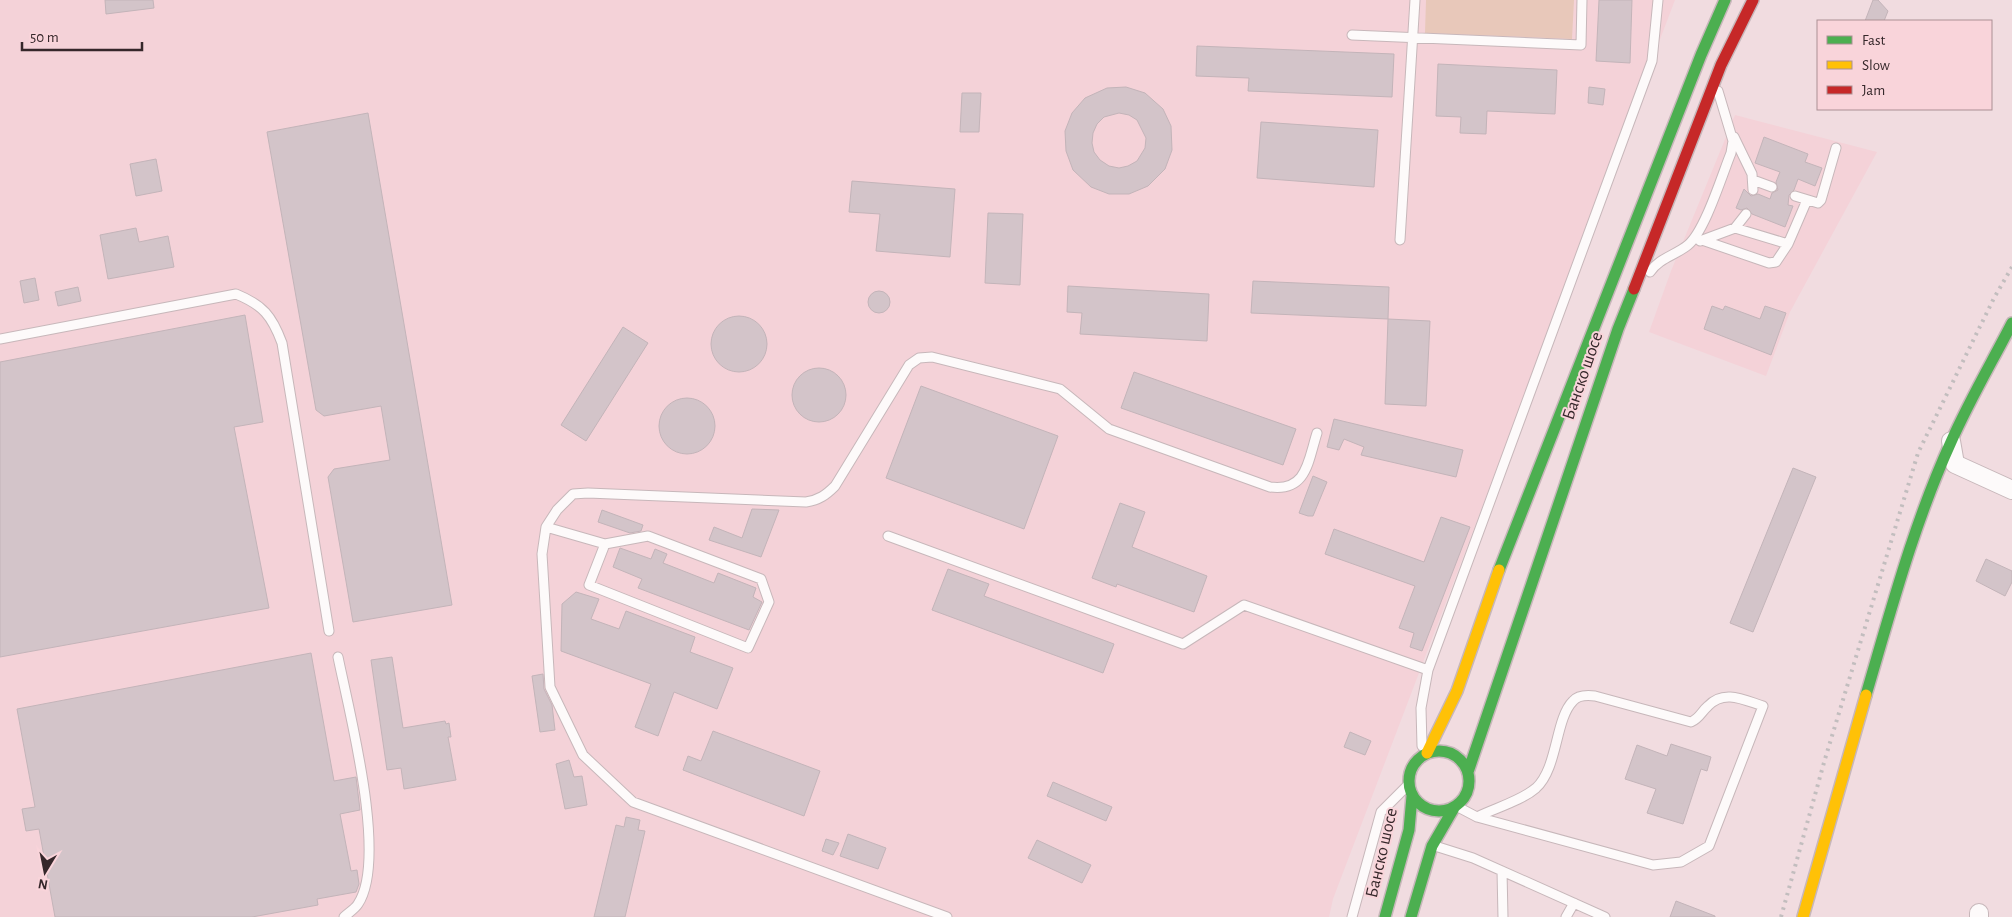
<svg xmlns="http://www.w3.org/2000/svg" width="2012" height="917" font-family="'Alegreya Sans',sans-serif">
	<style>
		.built { fill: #f4d2d8 }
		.green { fill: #e8c8ba }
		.building { fill: #d3c4c9; stroke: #c3b4b9; fill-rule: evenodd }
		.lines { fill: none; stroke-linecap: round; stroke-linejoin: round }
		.lane-casing { stroke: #c7b7ba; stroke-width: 11 }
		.street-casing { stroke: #c7b7ba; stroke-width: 20 }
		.fast-casing { stroke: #c7b7ba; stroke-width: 14 }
		.slow-casing { stroke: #c7b7ba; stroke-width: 14 }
		.jam-casing { stroke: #c7b7ba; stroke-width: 14 }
		.lane { stroke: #fdfafa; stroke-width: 9 }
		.street { stroke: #fdfafa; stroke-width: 18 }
		.fast { stroke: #4caf50; stroke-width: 11 }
		.slow { stroke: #ffc107; stroke-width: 11 }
		.jam { stroke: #c62828; stroke-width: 11 }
		.rail { stroke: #c2bdbe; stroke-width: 4; stroke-dasharray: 2.5 5; stroke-linecap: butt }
		.labels { text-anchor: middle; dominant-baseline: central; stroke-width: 4; stroke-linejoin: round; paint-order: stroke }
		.street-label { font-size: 18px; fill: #35272a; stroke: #f9d4da }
	</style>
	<rect width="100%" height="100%" fill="#f1dce0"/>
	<!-- built -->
	<path class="built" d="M0 0H1675L1333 899 1329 917H0Z
		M1735 115 1877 152 1790 312 1766 376 1649 332 1671 271Z"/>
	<!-- green -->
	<path class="green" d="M1426 0H1574L1572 39 1425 33Z"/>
	<!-- building -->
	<path class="building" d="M105 0H153L154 8 106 14Z
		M1599 0H1632L1630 63 1596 61Z
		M1873 0H1878L1888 11 1884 21H1865Z
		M1197 46 1394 54 1392 97 1248 91 1249 78 1196 76Z
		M1438 64 1557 70 1555 114 1487 111 1486 134 1460 133 1461 117 1436 116Z
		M1126 87 1145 93 1163 109 1171 126 1172 150 1165 169 1148 186 1129 194H1109L1091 187 1073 170 1066 151 1065 131 1072 113 1085 98 1107 88ZM1119 113 1129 115 1137 120 1146 138 1145 148 1137 161 1128 166 1119 168 1109 166 1100 160 1094 152 1092 143 1093 133 1097 124 1104 117Z
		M1589 87 1605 89 1603 105 1588 103Z
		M962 93H981L979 132H960Z
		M368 113 452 605 353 622 328 477 334 469 390 460 381 406 324 416 316 410 267 132Z
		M1261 122 1378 130 1374 187 1257 178Z
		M1764 137 1808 154 1805 162 1822 168 1815 186 1798 179 1794 190 1789 195 1788 205 1793 206 1785 227 1752 214 1747 208 1741 210 1736 208 1744 189 1751 196 1758 194 1770 199 1772 193 1778 190 1776 182 1780 172 1755 163Z
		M156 159 162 191 136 196 130 164Z
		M852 181 955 189 950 257 876 251 880 214 849 212Z
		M988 213 1023 214 1020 285 985 283Z
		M136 228 139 242 168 236 174 267 108 279 100 235Z
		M35 278 39 300 24 303 20 281Z
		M1253 281 1389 287 1388 319 1251 313Z
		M1068 286 1209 294 1207 341 1080 334 1082 313 1067 312Z
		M78 287 81 301 58 306 55 292Z
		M868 302a11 11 0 1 1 22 0a11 11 0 1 1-22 0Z
		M1712 306 1723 310 1725 306 1760 319 1765 306 1786 313 1771 355 1704 329Z
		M245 315 263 422 234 427 269 608 0 657V362Z
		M711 344a28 28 0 1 1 56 0a28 28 0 1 1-56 0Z
		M1388 319 1430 321 1426 406 1385 404Z
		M623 327 648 343 586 441 561 425Z
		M792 395a27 27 0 1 1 54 0a27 27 0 1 1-54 0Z
		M1134 372 1296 429 1283 465 1121 408Z
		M921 386 1058 436 1024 529 886 478Z
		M659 426a28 28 0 1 1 56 0a28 28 0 1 1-56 0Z
		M1334 419 1463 450 1456 477 1361 455 1364 447 1344 439 1339 450 1327 447Z
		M1793 468 1816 477 1753 632 1730 623Z
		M1313 476 1327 482 1313 516H1308L1299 513Z
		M1120 503 1145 512 1132 547 1207 576 1194 612 1117 584 1116 587 1092 578Z
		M752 509 779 510 761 557 709 540 714 527 742 538Z
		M602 510 643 525 641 531 630 533 598 522Z
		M1441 517 1470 527 1422 651 1410 647 1414 633 1399 628 1415 586 1325 554 1334 529 1424 562Z
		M620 548 651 559 655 549 667 554 663 563 714 583 718 573 756 588 753 597 762 602 749 630 638 588 642 579 613 567Z
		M1986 559 2012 571V582L2005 596 1976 581Z
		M948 569 989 584 984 596 1114 644 1103 673 932 610Z
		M576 592 599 599 591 619 619 629 626 611 695 637 690 652 733 668 717 709 674 692 658 736 635 727 651 684 561 651 562 604Z
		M311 653 334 781 356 777 360 810 340 814 351 871 357 870 359 884 356 892 317 899 318 905 252 917H55L39 829 26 831 22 809 35 807 17 709Z
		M392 657 403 728 445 721 446 724 449 723 451 737H448L456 780 404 789 401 768 387 770 371 660Z
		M543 674 544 689 552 705 555 730 540 732 532 676Z
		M713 731 820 771 804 816 683 770 688 756 701 761Z
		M1350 732 1371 741 1365 755 1344 747Z
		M1671 744 1711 757 1707 771 1701 769 1683 824 1647 813 1656 789 1625 779 1637 745 1667 756Z
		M569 760 574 777 582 776 587 805 565 809 556 764Z
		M1053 782 1112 807 1106 821 1047 796Z
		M626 817 640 820 638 830 645 831 625 917H594L616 825 624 827Z
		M848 834 886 848 878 869 840 856Z
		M826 839 839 843 833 855 822 851Z
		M1037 840 1091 865 1082 883 1028 858Z
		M1676 901 1715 916V917H1670Z"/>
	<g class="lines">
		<defs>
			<path id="lane" d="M1352 35 1581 45 1582 0
				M1734 137 1752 174 1753 190
				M1753 180 1772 187
				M1795 196 1818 203 1821 200 1836 148
				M1735 228 1788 244 1807 200
				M1400 240 1415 0
				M1702 240 1769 263 1776 262 1788 244
				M1700 241 1735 228 1746 214
				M1650 272C1659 258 1676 255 1688 245 1705 231 1722 175 1731 153L1733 141 1718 91
				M0 339 236 294C263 305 272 316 282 343L329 631
				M546 527 557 510 573 494 588 493 806 502C819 500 826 495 835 486L909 365 919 358 932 357 1060 389 1109 429 1270 487C1307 492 1308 461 1317 433
				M888 536 1183 644 1244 605 1428 670 1421 708 1422 746
				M605 544 589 585 748 648 769 602 761 579 648 536 605 544 546 527 542 554 550 687 583 755 633 802 947 917
				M338 657C349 711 388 859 358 904 355 909 348 913 344 917
				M1428 670 1652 61 1658 0
				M1456 806 1477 817 1653 865 1681 862 1709 846 1763 706C1744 700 1724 689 1708 706 1701 712 1700 718 1691 722L1595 696C1587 695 1578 695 1573 701 1555 719 1558 768 1536 788 1521 801 1495 808 1477 817
				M1435 846 1473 858 1605 917
				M1502 871 1503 917
				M1352 917 1381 812 1408 785
				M1566 917 1574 903"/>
			<path id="street" d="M1951 441 1955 464 2012 490
				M1979 913V917"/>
			<path id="fast" d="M1499 570 1701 55 1725 0
				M1866 695C1891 610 1914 523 1951 442 1969 401 1992 362 2012 323
				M1409 781a30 30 0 1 1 60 0a30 30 0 1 1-60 0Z
				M1468 772 1618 329 1634 289
				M1385 917 1409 830 1412 796
				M1411 917 1432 846 1454 808"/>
			<path id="slow" d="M1427 753 1457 691 1499 570
				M1803 917 1866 695"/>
			<path id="jam" d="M1634 289 1721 65 1753 0"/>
		</defs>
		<!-- lane casing -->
		<use href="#lane" class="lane-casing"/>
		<!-- street casing -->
		<use href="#street" class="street-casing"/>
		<!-- fast casing -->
		<use href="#fast" class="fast-casing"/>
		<!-- slow casing -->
		<use href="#slow" class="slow-casing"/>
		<!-- jam casing -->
		<use href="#jam" class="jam-casing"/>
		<!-- lane -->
		<use href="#lane" class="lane"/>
		<!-- street -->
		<use href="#street" class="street"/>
		<!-- fast -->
		<use href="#fast" class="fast"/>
		<!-- slow -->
		<use href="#slow" class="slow"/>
		<!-- jam -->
		<use href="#jam" class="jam"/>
		<!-- rail -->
		<path class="rail" d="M1781 917 1825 759 1918 453 1994 298 2012 267"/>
	</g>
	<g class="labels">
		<!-- street labels -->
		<g class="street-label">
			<text transform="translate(1583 376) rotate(-71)">Банско шосе</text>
			<text transform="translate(1382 853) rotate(-77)">Банско шосе</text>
		</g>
	</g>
	<!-- legend -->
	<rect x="1817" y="20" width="175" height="90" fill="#f9d4da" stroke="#ab8f94"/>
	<rect x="1827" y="36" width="25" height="8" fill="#4caf50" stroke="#ab8f94"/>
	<text x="1862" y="45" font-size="15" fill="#35272a">Fast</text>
	<rect x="1827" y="61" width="25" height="8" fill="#ffc107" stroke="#ab8f94"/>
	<text x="1862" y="70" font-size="15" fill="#35272a">Slow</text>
	<rect x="1827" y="86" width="25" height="8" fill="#c62828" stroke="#ab8f94"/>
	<text x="1862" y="95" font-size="15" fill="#35272a">Jam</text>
	<!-- north arrow -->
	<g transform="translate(45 872) rotate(190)" stroke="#f9d4da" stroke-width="4" paint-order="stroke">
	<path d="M0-4L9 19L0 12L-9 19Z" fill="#35272a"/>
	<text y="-8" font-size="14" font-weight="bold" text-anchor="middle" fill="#35272a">N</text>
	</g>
	<!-- scale -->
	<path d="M22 42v8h120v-8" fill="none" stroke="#35272a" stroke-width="2.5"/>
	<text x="30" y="42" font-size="15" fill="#35272a" stroke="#f9d4da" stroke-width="4" paint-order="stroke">50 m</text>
</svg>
